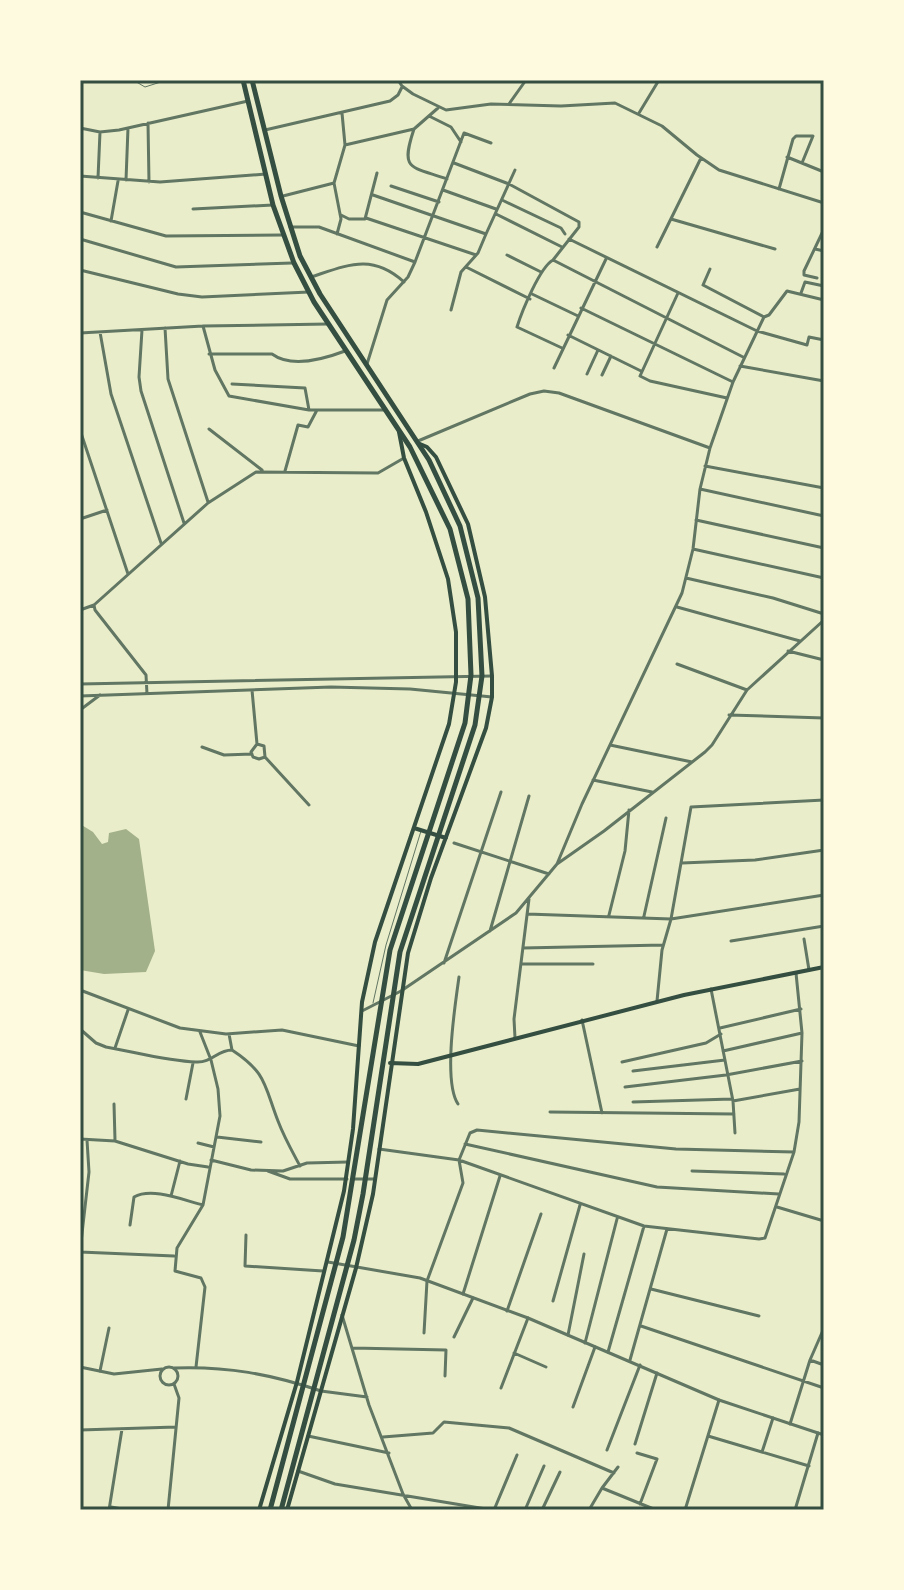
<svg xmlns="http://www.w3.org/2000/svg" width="904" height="1590" font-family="'Nunito Sans',sans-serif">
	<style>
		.water { fill: #a3b18a }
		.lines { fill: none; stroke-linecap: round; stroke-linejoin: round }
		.service { stroke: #617663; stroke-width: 1 }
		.minor { stroke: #617663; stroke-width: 3 }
		.tertiary { stroke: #617663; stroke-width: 3 }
		.primary { stroke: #344e41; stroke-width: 4 }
		.trunk { stroke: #344e41; stroke-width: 5 }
		.neatline { fill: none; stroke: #344e41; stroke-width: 3 }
	</style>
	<rect width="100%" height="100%" fill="#e9edc9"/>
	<!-- water -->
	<path class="water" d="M80 824 93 832 102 844 108 842 109 833 126 829 139 839 155 951 146 972 104 974 80 970Z"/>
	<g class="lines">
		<!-- service -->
		<path class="service" d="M133 80 145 87 167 80
			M373 1003 386 945 421 831"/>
		<!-- minor -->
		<path class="minor" d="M398 80 402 86 413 94 446 110 491 104 561 106 615 103 662 126 697 155 719 170 824 203
			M509 104 526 80
			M639 113 659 80
			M429 116 451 127 461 142
			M148 123 149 182
			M80 128 100 132 119 130 248 101
			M414 129C400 171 410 166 447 179
			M265 130 390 101 398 95 402 87
			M345 145 414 129 438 108
			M787 157 824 172
			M454 163 509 184 579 222V227L553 260
			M80 176 160 182 266 174
			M98 178 100 132
			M126 180 128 128
			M391 186 439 202
			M779 189 793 139 796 136H813L802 163
			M443 190 496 209
			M373 195 486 234 515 170
			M283 196 334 183
			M502 200 561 228 565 234
			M193 209 273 205
			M80 212 166 236 283 235
			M496 214 562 247
			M341 215 349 219H365L377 173
			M366 218 476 255
			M671 219 775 249
			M111 221 118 181
			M290 227H319L415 262 464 133 491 143
			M337 234 341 219 334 183 345 145 342 113
			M80 239 176 267 292 263
			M569 239 757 331 807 345 809 337 824 340
			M657 247 701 158
			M815 249 824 251
			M507 255 541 272
			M466 267 530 299
			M710 269 703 285 764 317
			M80 270 178 294 202 297 309 292
			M311 277C348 265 372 253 404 282
			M817 278 804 275V271L824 229
			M678 293 640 376 650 381 727 398
			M801 293 805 282 824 286
			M532 294 578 316
			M581 308 733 382
			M451 310 461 272 478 253 486 234
			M203 326 215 370 229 396 309 410H384
			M165 328 168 379 208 502
			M142 330 139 377 141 391 184 523
			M100 332 111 394 161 543
			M80 333 203 326 328 324
			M568 335 641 371
			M562 348 517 327C522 311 540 267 553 260L743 357
			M209 354H272C291 368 324 359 345 351
			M367 364 387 300 408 277 415 262
			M740 366 824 381
			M554 368 606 259
			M587 374 598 350
			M602 375 611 356
			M232 384 305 388 309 410
			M209 429 262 470
			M80 430 128 574
			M418 441 530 394 544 391 559 393 710 448
			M705 466 824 488
			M285 471 298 425 308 427 317 410
			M700 489 824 516
			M80 519 107 510
			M696 520 824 548
			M693 549 824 578
			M686 578 773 598 824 614
			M94 605 95 610 146 675 147 694
			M677 607 800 641
			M80 610 94 605 208 503 256 472 378 473 404 458
			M788 651 824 660
			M677 664 747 690
			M80 684 492 676
			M252 690 257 744 251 752 253 757 259 759 265 757 264 746 257 744
			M80 696 331 687 410 689 492 697
			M80 710 100 695
			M729 715 824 718
			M610 745 692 762
			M202 747 224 755 252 754
			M265 757 309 805
			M593 780 652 792
			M454 843 549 874
			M682 863 755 860 824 850
			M557 864 582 804 682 593 693 549 700 489 710 448 733 382 764 317 769 315 787 291 824 300V312
			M527 914 671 919 824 895
			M609 915 625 851 629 810
			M644 916 666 818
			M490 931 529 796
			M804 939 809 970
			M731 941 824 926
			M523 948 663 945
			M444 963 501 792
			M521 964H593
			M711 989 733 1101 735 1133
			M80 990 180 1028 226 1034 282 1030 359 1046
			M657 1001 662 950 671 919 691 807 824 800
			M362 1011 401 991 516 913 557 864 604 831 705 752 712 745 747 690 824 620
			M582 1020 602 1113
			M720 1028 801 1009
			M80 1029 96 1043 106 1047C135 1052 167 1061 196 1062 212 1063 217 1050 232 1050 267 1073 264 1085 278 1121 284 1137 292 1151 300 1166
			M229 1034 232 1050
			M515 1038 514 1019 529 899
			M115 1048 128 1010
			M723 1051 802 1033
			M622 1062 706 1043 721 1034
			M633 1071 725 1060
			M625 1087 726 1075 802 1061
			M186 1099 193 1063
			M733 1101 800 1089
			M633 1102 732 1099
			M114 1104 115 1140
			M458 1104C443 1081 455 1006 459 977
			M550 1112 734 1114
			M217 1137 261 1142
			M80 1139 115 1141 188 1164 208 1167
			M198 1143 214 1147
			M465 1144 657 1187 779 1194
			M379 1149 459 1160 470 1133 477 1130 676 1149 794 1152
			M211 1160 251 1170 283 1171 307 1163 348 1162
			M268 1171 290 1179H347
			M692 1171 784 1174
			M355 1179H375
			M171 1196 180 1161
			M777 1207 824 1221
			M130 1225 134 1197C152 1187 183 1200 203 1205
			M246 1235 245 1266 323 1271
			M80 1251 89 1172 87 1140
			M80 1252 174 1256
			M651 1289 759 1316
			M463 1294 500 1176
			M553 1301 580 1205
			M507 1311 541 1214
			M80 1315V1314
			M342 1315 369 1405 403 1494 412 1510
			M641 1326 824 1388
			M424 1333 427 1281 463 1183 459 1160 644 1226 759 1239 765 1238 794 1152 799 1122 802 1033 796 973
			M568 1335 584 1254
			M454 1337 473 1298
			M585 1343 617 1219
			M353 1348 446 1350 445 1376
			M608 1352 644 1226
			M514 1353 546 1367
			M630 1360 667 1229
			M810 1360 824 1365
			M196 1367 205 1287 201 1278 175 1271 177 1248 203 1205 220 1116 218 1089 211 1060 200 1032
			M100 1371 109 1328
			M501 1388 528 1318
			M321 1391 367 1397
			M573 1407 595 1347
			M790 1424 810 1360 824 1328
			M80 1430 176 1427
			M308 1436 389 1453
			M708 1436 809 1466
			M383 1437 433 1433 444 1422 509 1428 614 1473
			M635 1444 657 1373
			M607 1450 640 1365
			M762 1452 773 1418
			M637 1453 657 1459 640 1504
			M618 1467 602 1488 656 1510
			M298 1471 335 1484 492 1510
			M111 1507 127 1510
			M109 1510 122 1429
			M168 1510 179 1398 174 1384
			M494 1510 517 1455
			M525 1510 544 1466
			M542 1510 560 1472
			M589 1510 602 1488
			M685 1510 719 1400
			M795 1510 818 1433"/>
		<!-- tertiary -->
		<path class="tertiary" d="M328 1262 420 1278 528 1318 719 1400 824 1435
			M160 1376a9 9 0 1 1 18 0a9 9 0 1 1-18 0Z
			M80 1367 114 1374 162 1369
			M174 1368C226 1366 271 1374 321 1391"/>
		<!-- primary -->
		<path class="primary" d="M414 828 446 838
			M390 1063 418 1064 684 995 824 967
			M259 1510 297 1382 344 1191 353 1129 362 1002 375 942 449 724 456 682V632L448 579 426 512 404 458 399 432
			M287 1510 356 1268 373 1194 408 953 431 878 486 728 492 697V676L485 597 468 524 436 457 427 447 420 444"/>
		<!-- trunk -->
		<path class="trunk" d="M243 80 273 205 294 263 314 302 410 447 450 529 468 599 471 675 465 723 390 950 343 1237 270 1510
			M252 80 281 196 300 256 320 294 429 460 460 526 478 598 482 676 475 725 400 952 363 1194 354 1240 281 1510"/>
	</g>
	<!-- border -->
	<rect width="904" height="1590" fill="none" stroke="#fefae0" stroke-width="164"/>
	<rect x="82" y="82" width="740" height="1426" class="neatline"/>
</svg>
